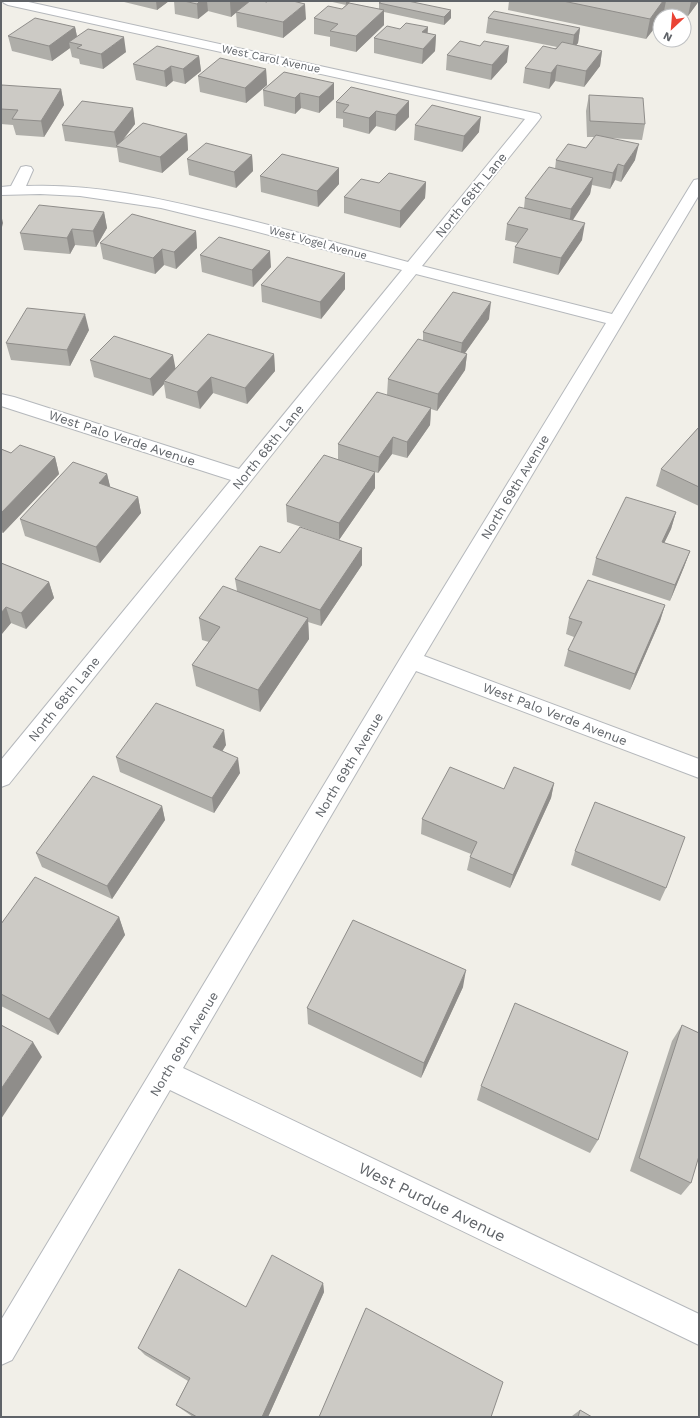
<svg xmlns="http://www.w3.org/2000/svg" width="700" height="1418" font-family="'Work Sans',sans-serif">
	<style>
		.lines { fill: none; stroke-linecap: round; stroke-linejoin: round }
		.minor-casing { stroke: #b5b8bc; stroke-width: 2 }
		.minor { fill: #fff; fill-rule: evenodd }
		.wall { fill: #afaea9 }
		.shaded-wall { fill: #8f8d8a }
		.building { fill: #cccac5; stroke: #8f8d8a }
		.labels { text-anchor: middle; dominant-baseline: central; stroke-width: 4; stroke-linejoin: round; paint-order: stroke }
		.far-street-label { font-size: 11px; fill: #5f6368; stroke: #fff }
		.street-label { font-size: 13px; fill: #5f6368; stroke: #fff }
		.near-street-label { font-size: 16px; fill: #5f6368; stroke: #fff }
	</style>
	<rect width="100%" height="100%" fill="#f1efe8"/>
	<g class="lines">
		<defs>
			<path id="minor" d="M2 1H24L539 114 541 117 539 120 422 266 612 314 692 183 694 180 699 179V195L424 656 699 759V778L416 671 183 1068 699 1314V1345L170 1090 12 1360 1 1365V1320L403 654 606 323 416 274 9 784 1 787V760L231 480 1 406V394L14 397 239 469 402 270 235 226 161 208 80 196 40 194 1 195V187L11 186 21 167 26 166 31 167 33 170 26 186C94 183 163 199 229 215 289 230 349 246 408 262L525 119 8 5 4 3Z"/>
		</defs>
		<!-- minor casing -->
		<use href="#minor" class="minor-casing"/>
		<!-- minor -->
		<use href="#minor" class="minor"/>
	</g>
	<!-- wall -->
	<path class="wall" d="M120 1H169L157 10Z
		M174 1H248V3L306 19 283 38 237 27 236 12 231 17 208 11 198 19 175 14Z
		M328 1H351L349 3 379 9V3L451 10V18L444 25 384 12V25L356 52 330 46V37L314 34V18L342 9 346 5Z
		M509 1H699L688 16 664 11 660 16V21L646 39 508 10Z
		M488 18 580 28 578 43 576 45 602 51 600 66 584 87 555 81 549 89 523 83 525 68 557 47 486 33Z
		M75 27 77 36 126 52 103 69 80 64 79 59 72 57 70 48 52 61 12 51 8 36Z
		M428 27 427 33 436 35 435 51 422 64 374 53V38L400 29Z
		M447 55 507 62 491 80 446 70Z
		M199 56 201 71 185 84 173 81 166 87 136 80 133 64Z
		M266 69 267 85 246 103 200 92 198 76Z
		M284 72 334 99 319 113 301 108 295 114 264 106 263 90Z
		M1 87 61 89 64 105 44 137 16 135 13 125 1 124Z
		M589 95 645 124 642 140 610 138 635 160 621 182 615 180 610 189 592 185 590 194 572 220 582 240 558 275 513 263 515 247 518 243 505 240 507 224 524 208 525 198 555 169 556 160 586 148 594 137H587L586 111Z
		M409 101V117L395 131 376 126 369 134 343 127V119L336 118V102Z
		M133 108 135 124 123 140 187 134 188 150 162 173 119 162 117 148 65 141 62 125Z
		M415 125 479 132 462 152 414 140Z
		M252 155 253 171 236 188 189 175 187 159Z
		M260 176 339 184 318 207 261 192Z
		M426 182 425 198 400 228 344 213V197L379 183Z
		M104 212 107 228 96 247 75 245 70 254 24 250 20 233Z
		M196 231 197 248 176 269 164 265 155 274 103 259 100 243Z
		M200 255 271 267 253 287 202 272Z
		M345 273V289L321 319 262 302 261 285Z
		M489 319 465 353 467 354 465 370 437 411 431 409 430 425 407 458 392 454 378 473 375 472V488L339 540 287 522 286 505 338 459V444L387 395 388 379 423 341V332Z
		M89 330 70 366 11 360 6 343Z
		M274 354 275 371 247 404 213 393 200 409 166 398 164 384 153 396 94 377 90 360 175 369Z
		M699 427V506L656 486 661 469Z
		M1 449 11 453 55 457 59 474 3 533 1 532Z
		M107 474 110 487 138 497 141 513 100 563 25 536 20 519Z
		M676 512 671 529 664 543 690 551 684 567 670 601 592 575 596 558Z
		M362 548V565L321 626 308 622 309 639 260 712 196 686 192 665 209 642 202 640 199 618 237 591 235 579 280 553Z
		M1 563 49 582 54 598 26 629 11 623 1 635Z
		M665 605 660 621 630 690 564 666 568 650 574 637 566 634 569 618Z
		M226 745 222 752 240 773 214 813 120 772 116 757Z
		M554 783 551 798 510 888 467 870 470 857 471 854 421 834 422 819Z
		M162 806 165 820 112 899 42 867 36 853Z
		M575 851 666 888 660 901 571 865Z
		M119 917 125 935 58 1035 1 1006V924Z
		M463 987 421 1078 308 1024 307 1008Z
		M682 1025 691 1183 681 1195 630 1171 672 1041Z
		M481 1086 598 1140 590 1153 477 1100Z
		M323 1283 324 1292 268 1417H193L183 1410 176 1405 188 1381 145 1355 138 1348 246 1307Z
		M580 1410 592 1417H571L572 1416Z"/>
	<!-- shaded-wall -->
	<path class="shaded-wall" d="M156 1H169L157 10Z
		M200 1H207L208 11 198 19 197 4Z
		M230 1H248V3L231 17 230 2Z
		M346 1H351L346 5Z
		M663 1H666L663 16H660V21L646 39 650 19Z
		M691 1H699L688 16Z
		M305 4 306 19 283 38V22Z
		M384 10V25L356 52V36Z
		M451 10V18L444 25V17Z
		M75 27 78 42H69L70 48 52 61 49 46Z
		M428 27 427 42 422 32Z
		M580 28 578 43 572 50 574 35Z
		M436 35 435 51 422 64 423 49Z
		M124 37 126 52 103 69 101 54Z
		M509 46 507 62 491 80 492 65Z
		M602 51 600 66 584 87 586 71Z
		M199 56 201 71 185 84 183 69Z
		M557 65 555 81 549 89 551 73Z
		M171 66 173 81 166 87 164 71Z
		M266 69 267 85 246 103 245 88Z
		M334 83V99L319 113V97Z
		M61 89 64 105 44 137 41 121Z
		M300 93 301 108 295 114V98Z
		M409 101V117L395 131 396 115Z
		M133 108 135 124 118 146H117L114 132Z
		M376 111V126L369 134V118Z
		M481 117 479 132 462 152 464 136Z
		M187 134 188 150 162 173 160 157Z
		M639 144 635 160 621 182 624 166Z
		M252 155 253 171 236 188 234 172Z
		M618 164 615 180 610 189 613 173Z
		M339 168V184L318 207 317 191Z
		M593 178 590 194 569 226 571 209Z
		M426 182 425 198 400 228V211Z
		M104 212 107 228 96 247 93 231Z
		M1 214 3 223 1 231Z
		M585 223 582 240 558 275 561 258Z
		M72 229 75 245 70 254 67 238Z
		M196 231 197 248 176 269 174 252Z
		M162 249 164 265 155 274 153 258Z
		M270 251 271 267 253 287 252 270Z
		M345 273V289L321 319 320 302Z
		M491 302 489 319 460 360 462 343Z
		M85 314 89 330 70 366 67 350Z
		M274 354 275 371 247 404 245 388Z
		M467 354 465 370 437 411 438 394Z
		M173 355 176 371 164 381V384L153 396 150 379Z
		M211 377 213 393 200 409 197 392Z
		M431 408 430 425 407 458V442Z
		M393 437 392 454 378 473 379 457Z
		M55 457 59 474 3 533 1 526V513Z
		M375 472V488L339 540V523Z
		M107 474 111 490 99 483Z
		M138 497 141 513 100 563 96 547Z
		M676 512 671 529 657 558 662 542Z
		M362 548V565L321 626 320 610Z
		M690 551 684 567 670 601 675 585Z
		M49 582 54 598 26 629 21 613Z
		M665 605 660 621 630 690 635 674Z
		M6 607 11 623 1 635V613Z
		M308 618 309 639 260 712 258 690Z
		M224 730 226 745 215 762 213 747Z
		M238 758 240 773 214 813 212 798Z
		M554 783 551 798 510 888 513 875Z
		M162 806 165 820 112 899 107 886Z
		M119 917 125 935 58 1035 49 1019Z
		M466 970 463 987 421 1078 424 1063Z
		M33 1042 42 1057 1 1119V1089Z
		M323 1283 324 1292 268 1417H262Z"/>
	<!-- building -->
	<path class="building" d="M184 1H200L197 4Z
		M250 1H262L267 2 268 1H293L305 4 283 22 236 12Z
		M382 1H408L451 10 444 17 379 3Z
		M563 1H663L650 19Z
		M349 3 384 10 356 36 330 31 338 24 314 18 328 6 342 9Z
		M494 11 580 28 574 35 488 18Z
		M35 18 75 27 49 46 8 36Z
		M406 23 428 27 422 32 436 35 423 49 374 38 387 26 400 29Z
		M88 29 124 37 101 54 77 48 82 45 69 42Z
		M460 41 480 46 484 41 509 46 492 65 447 55Z
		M562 42 602 51 586 71 557 65 551 73 525 68 543 46 556 49Z
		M157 46 199 56 183 69 171 66 164 71 133 64Z
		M220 58 266 69 245 88 198 76Z
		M284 72 334 83 319 97 300 93 295 98 263 90Z
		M2 85 61 89 41 121 12 119 18 110 1 109V87Z
		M351 87 409 101 396 115 376 111 369 118 343 112 349 105 336 102Z
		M589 95 643 98 645 124 590 121Z
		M82 101 133 108 114 132 62 125Z
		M432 105 481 117 464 136 415 125Z
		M143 123 187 134 160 157 116 146Z
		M596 135 639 144 624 166 618 164 613 173 556 160 568 144 586 148Z
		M206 143 252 155 234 172 187 159Z
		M282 154 339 168 317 191 260 176Z
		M549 167 593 178 571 209 525 198Z
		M389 173 426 182 400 211 344 197 361 179 379 183Z
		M39 205 104 212 93 231 72 229 67 238 20 233Z
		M519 207 585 223 561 258 515 247 528 229 507 224Z
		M132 214 196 231 174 252 162 249 153 258 100 243Z
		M219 237 270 251 252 270 200 255Z
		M287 257 345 273 320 302 261 285Z
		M453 292 491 302 462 343 423 332Z
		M27 308 85 314 67 350 6 343Z
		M208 334 274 354 245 388 211 377 197 392 164 381Z
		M114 336 173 355 150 379 90 360Z
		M418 339 467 354 438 394 388 379Z
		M377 392 431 408 407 442 393 437 379 457 338 444Z
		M699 427V487L661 469Z
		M20 445 55 457 1 513V449L11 453Z
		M324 455 375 472 339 523 286 505Z
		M73 462 107 474 99 483 138 497 96 547 20 519Z
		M626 497 676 512 662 542 690 551 675 585 596 558Z
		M300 527 362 548 320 610 235 579 260 546 280 553Z
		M1 563 49 582 21 613 6 607 1 613Z
		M588 580 665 605 635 674 568 650 582 622 569 618Z
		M223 586 308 618 258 690 192 665 220 627 199 618Z
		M156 703 224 730 213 747 238 758 212 798 116 757Z
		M450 767 504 789 514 767 554 783 513 875 470 857 477 842 422 819Z
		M93 776 162 806 107 886 36 853Z
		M595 802 685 837 666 888 575 851Z
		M35 877 119 917 49 1019 1 994V924Z
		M353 920 466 970 424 1063 307 1008Z
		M515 1003 628 1052 598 1140 481 1086Z
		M1 1025 33 1042 1 1089Z
		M682 1025 699 1033V1156L691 1183 639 1158Z
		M272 1255 323 1283 262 1417H197L176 1405 190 1378 138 1348 179 1269 246 1307Z
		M366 1308 503 1382 491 1417H319Z
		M580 1410 592 1417H578Z"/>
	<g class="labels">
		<!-- far-street labels -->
		<g class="far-street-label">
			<text transform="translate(271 59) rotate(12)">West Carol Avenue</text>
			<text transform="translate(318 243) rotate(15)">West Vogel Avenue</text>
		</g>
		<!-- street labels -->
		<g class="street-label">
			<text transform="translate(471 195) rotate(-51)">North 68th Lane</text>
			<text transform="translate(122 438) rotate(18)">West Palo Verde Avenue</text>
			<text transform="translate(268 447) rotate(-51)">North 68th Lane</text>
			<text transform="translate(515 487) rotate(-59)">North 69th Avenue</text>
			<text transform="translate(64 699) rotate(-51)">North 68th Lane</text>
			<text transform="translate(555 714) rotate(21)">West Palo Verde Avenue</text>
			<text transform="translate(349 765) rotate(-59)">North 69th Avenue</text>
			<text transform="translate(184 1044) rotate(-59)">North 69th Avenue</text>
		</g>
		<!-- near-street labels -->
		<g class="near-street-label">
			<text transform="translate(432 1202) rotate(26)">West Purdue Avenue</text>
		</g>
	</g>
	<!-- border -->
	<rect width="700" height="1418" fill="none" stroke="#5f6368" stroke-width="4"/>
	<!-- north arrow -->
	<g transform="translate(672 28) rotate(206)"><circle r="19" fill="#ffffff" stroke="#bfc1c3"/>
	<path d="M0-3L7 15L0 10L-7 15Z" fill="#ea4335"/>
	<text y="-6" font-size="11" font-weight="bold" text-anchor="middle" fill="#5f6368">N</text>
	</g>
</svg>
